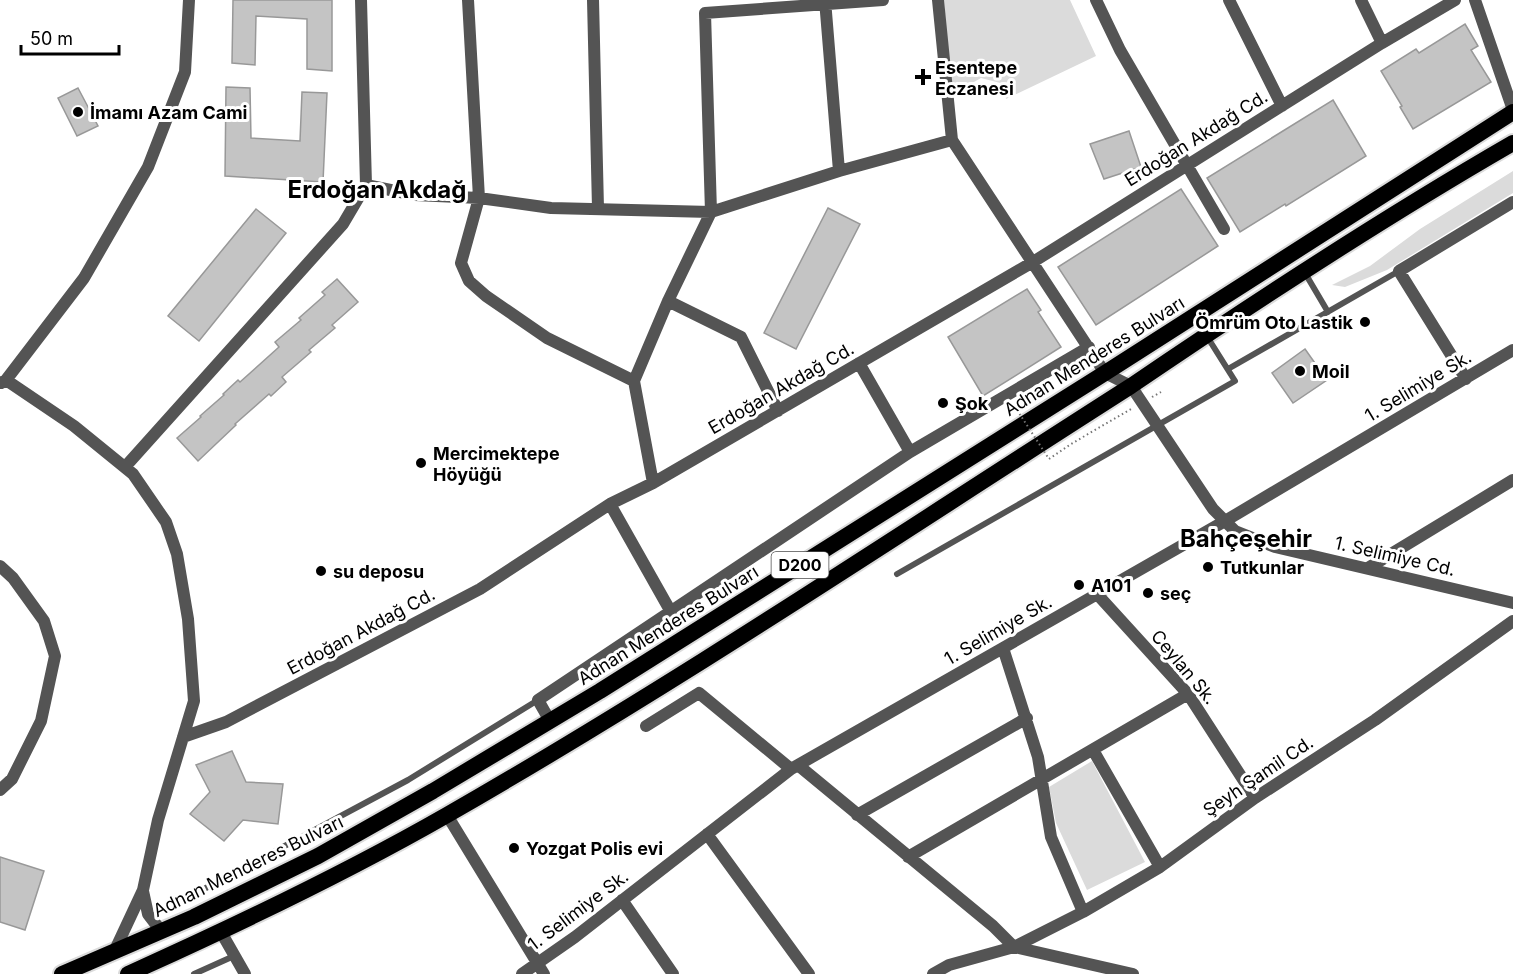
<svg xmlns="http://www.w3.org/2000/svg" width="1513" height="974" font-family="Inter,sans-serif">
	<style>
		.green { fill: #dbdbdb }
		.building { fill: #c4c4c4; stroke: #989898; stroke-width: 1.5 }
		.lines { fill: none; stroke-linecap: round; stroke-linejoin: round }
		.trunk-casing { stroke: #dbdbdb; stroke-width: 20 }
		.path { stroke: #767676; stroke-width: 2; stroke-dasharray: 1.5 3; stroke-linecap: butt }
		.service { stroke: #545454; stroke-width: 6 }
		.minor { stroke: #545454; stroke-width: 12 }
		.tertiary { stroke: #545454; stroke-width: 12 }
		.trunk { stroke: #000; stroke-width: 16 }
		.path-bridge { stroke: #767676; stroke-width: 2; stroke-dasharray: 1.5 3; stroke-linecap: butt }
		.poi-dot { fill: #000; stroke: #fff; stroke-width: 2 }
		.labels { text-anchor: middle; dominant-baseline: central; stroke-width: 6; stroke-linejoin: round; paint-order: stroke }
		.shield { fill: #fff; stroke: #4c4c4c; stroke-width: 1.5 }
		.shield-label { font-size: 16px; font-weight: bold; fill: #000 }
		.poi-label { font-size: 18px; font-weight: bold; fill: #000; stroke: #fff; text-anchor: start }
		.street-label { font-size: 18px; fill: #000; stroke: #fff }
		.district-label { font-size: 24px; font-weight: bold; fill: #000; stroke: #fff }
	</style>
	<rect width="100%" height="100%" fill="#fff"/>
	<!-- green -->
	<path class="green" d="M944 0H1070L1096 56 1006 99 1004 84 981 78 951 95Z
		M1513 171V193L1387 270 1345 287 1332 285 1370 266 1420 229Z
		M1092 761 1145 862 1087 890 1056 823 1049 787Z"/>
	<!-- building -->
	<path class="building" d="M233 0H332V71L307 69V19L256 16 255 65 232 63Z
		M1465 24 1478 46 1471 50 1491 82 1413 129 1400 107 1402 106 1381 71 1416 49 1419 53Z
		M226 87 250 88 251 138 300 141 302 92 327 93 323 182 225 176Z
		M78 88 98 126 77 136 58 98Z
		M1333 100 1366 156 1286 206 1285 204 1240 232 1207 178Z
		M1129 131 1141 167 1104 179 1090 144Z
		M1181 189 1218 246 1096 325 1058 267Z
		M828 208 860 224 796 349 764 333Z
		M256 209 286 233 199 341 168 316Z
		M337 279 358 302 332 325 335 328 309 350 311 352 282 377 286 382 271 396 269 394 235 424 236 425 198 461 177 438 201 417 200 416 224 395 223 394 238 380 240 382 279 347 275 342 301 320 299 318 325 295 322 292Z
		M1027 289 1041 310 1038 312 1061 347 983 396 948 337Z
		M1305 349 1327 380 1293 403 1272 373Z
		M232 751 246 782 283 784 278 824 243 820 224 841 190 814 210 792 196 765Z
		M0 857 44 871 25 930 0 922Z"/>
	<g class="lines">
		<defs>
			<path id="trunk" d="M62 974 194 917 318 856 433 791 600 691 1105 373 1513 112
				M128 974C237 925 344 874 447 815 681 681 905 530 1131 386 1256 301 1383 218 1513 143"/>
		</defs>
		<!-- trunk casing -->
		<use href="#trunk" class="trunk-casing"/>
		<!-- path -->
		<path class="path" d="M1152 397 1161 392
			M1049 459 1071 444 1131 409"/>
		<!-- service -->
		<path class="service" d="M1305 273 1328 312
			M1228 369 1399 271
			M897 574 1235 381 1208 338
			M204 889 408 780 538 700
			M194 974 234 956"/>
		<!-- minor -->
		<path class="minor" d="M468 0 479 198 461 263 469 281 486 296 547 338 634 381
			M593 0 598 208
			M825 0 839 171
			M1096 0 1120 50 1224 229
			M1229 0 1282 106
			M1361 0 1382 43
			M1475 0 1513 110
			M952 140 1105 373 1131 386
			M366 185 415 195 479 198 551 208 711 212 705 13 883 0
			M668 301 741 337 778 411
			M1466 379 1399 271 1513 202
			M6 380 74 426 133 474 166 522 177 554 188 619 194 701 158 820 143 890 114 952
			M1 383 6 380 84 278 148 167 185 72 189 0
			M910 452 1089 347
			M125 467 343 224 366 185 361 0
			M653 483 634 381 668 301 711 212 839 171 952 140 938 0
			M610 504 671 612
			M0 566 13 578 44 621 55 656 41 721 12 779 0 790
			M1368 568 1513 480
			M1097 594 1188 694 1255 798
			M1003 648 1038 757 1051 837 1083 912
			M550 721 538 700 910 452 859 363
			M646 726 699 693 791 769
			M183 737 226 722 480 589 610 504 653 483 1033 262 1382 43 1455 0
			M1093 750 1160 867
			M798 765 993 926 1014 947
			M447 815 544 974
			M857 815 1027 718
			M707 834 809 974
			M908 857 1188 694
			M143 891 148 914 161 931
			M622 900 673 974
			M221 932 245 974
			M1014 947 1083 912 1160 867 1255 798 1375 720 1513 621
			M522 974 575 937 791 769 1225 521 1513 350
			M933 974 949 965 1014 947 1133 974"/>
		<!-- tertiary -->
		<path class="tertiary" d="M1131 386 1213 509 1235 531 1275 547 1513 603"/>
		<!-- trunk -->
		<use href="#trunk" class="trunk"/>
		<!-- path-bridge -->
		<path class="path-bridge" d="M1017 410 1049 459"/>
	</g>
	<!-- markers -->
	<g class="poi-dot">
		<path d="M920 68h6v6h6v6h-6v6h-6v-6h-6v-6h6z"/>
		<circle cx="78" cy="112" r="6"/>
		<circle cx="1365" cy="322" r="6"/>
		<circle cx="1300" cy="371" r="6"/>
		<circle cx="943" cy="403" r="6"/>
		<circle cx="421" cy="463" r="6"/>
		<circle cx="1208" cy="567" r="6"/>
		<circle cx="321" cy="571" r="6"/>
		<circle cx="1079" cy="585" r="6"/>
		<circle cx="1148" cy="593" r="6"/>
		<circle cx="514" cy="848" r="6"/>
	</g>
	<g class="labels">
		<!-- shield labels -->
		<rect class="shield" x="771.5" y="552" width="57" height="26" rx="4.5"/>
		<g class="shield-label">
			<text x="800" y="565">D200</text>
		</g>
		<!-- poi labels -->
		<g class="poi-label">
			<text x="935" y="67">Esentepe<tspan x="935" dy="21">Eczanesi</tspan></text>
			<text x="90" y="112">İmamı Azam Cami</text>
			<text x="1353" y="322" text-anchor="end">Ömrüm Oto Lastik</text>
			<text x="1312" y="371">Moil</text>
			<text x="955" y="403">Şok</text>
			<text x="433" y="453">Mercimektepe<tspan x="433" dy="21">Höyüğü</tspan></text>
			<text x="1220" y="567">Tutkunlar</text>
			<text x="333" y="571">su deposu</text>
			<text x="1091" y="585">A101</text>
			<text x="1160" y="593">seç</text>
			<text x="526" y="848">Yozgat Polis evi</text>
		</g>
		<!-- street labels -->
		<g class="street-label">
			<text transform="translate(1196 138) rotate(-32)">Erdoğan Akdağ Cd.</text>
			<text transform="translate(1094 356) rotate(-32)">Adnan Menderes Bulvarı</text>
			<text transform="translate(1418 386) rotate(-31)">1. Selimiye Sk.</text>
			<text transform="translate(781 388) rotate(-30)">Erdoğan Akdağ Cd.</text>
			<text transform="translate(1395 556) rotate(13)">1. Selimiye Cd.</text>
			<text transform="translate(668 625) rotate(-32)">Adnan Menderes Bulvarı</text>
			<text transform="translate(998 630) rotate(-30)">1. Selimiye Sk.</text>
			<text transform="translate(361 631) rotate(-28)">Erdoğan Akdağ Cd.</text>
			<text transform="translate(1184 667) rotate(50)">Ceylan Sk.</text>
			<text transform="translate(1258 776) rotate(-34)">Şeyh Şamil Cd.</text>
			<text transform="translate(248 866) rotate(-26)">Adnan Menderes Bulvarı</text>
			<text transform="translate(578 910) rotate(-37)">1. Selimiye Sk.</text>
		</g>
		<!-- district labels -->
		<g class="district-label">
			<text x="377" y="189">Erdoğan Akdağ</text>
			<text x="1246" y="538">Bahçeşehir</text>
		</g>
	</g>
	<!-- scale -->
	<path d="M21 45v9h98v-9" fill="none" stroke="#000000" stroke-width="3"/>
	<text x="30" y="45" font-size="18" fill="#000000" stroke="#ffffff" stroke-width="4.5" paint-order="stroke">50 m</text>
</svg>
